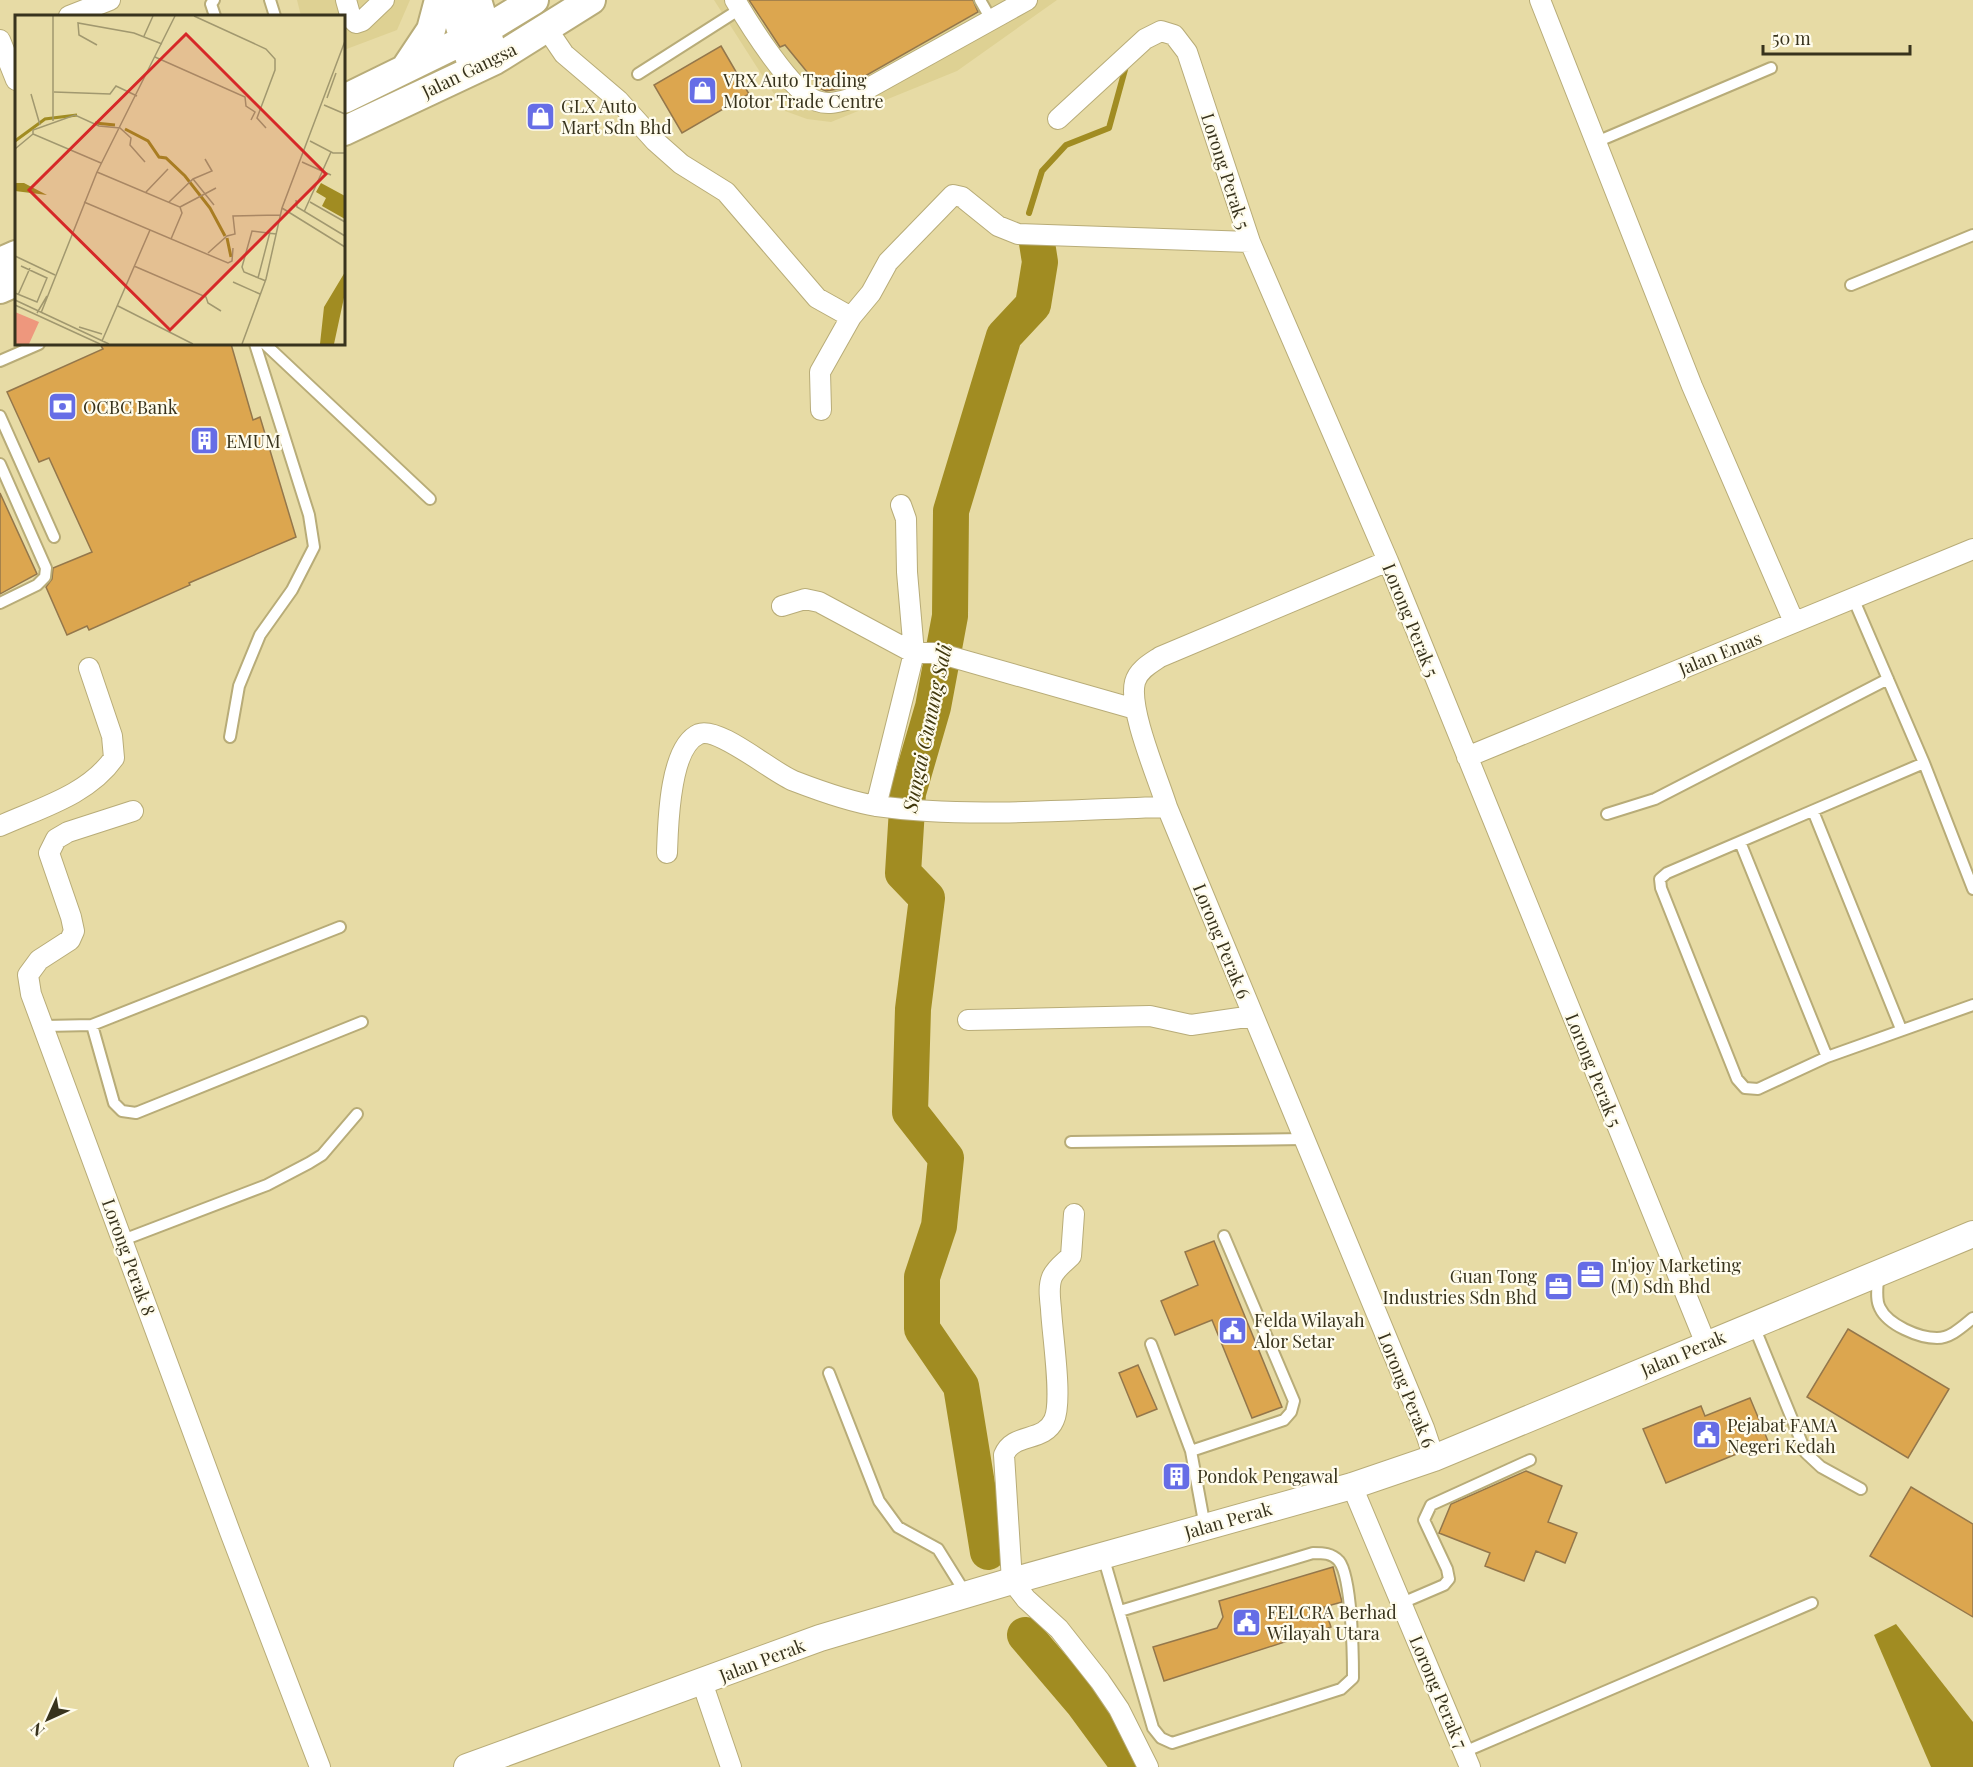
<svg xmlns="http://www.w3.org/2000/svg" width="1973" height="1767" font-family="'Playfair Display',serif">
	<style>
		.built { fill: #ded193 }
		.water { fill: #a18c22 }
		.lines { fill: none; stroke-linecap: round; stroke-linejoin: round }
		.stream { stroke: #a18c22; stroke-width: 6 }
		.river { stroke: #a18c22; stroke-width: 36 }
		.building { fill: #dca64f; stroke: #94774b; stroke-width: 1.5 }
		.service-casing { stroke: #b8ac78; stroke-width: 14 }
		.minor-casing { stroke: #b8ac78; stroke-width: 22 }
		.tertiary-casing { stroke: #b8ac78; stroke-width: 28 }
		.secondary-casing { stroke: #b8ac78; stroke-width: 32 }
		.service { stroke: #fff; stroke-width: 10 }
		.minor { stroke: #fff; stroke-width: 20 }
		.tertiary { stroke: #fff; stroke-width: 26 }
		.secondary { stroke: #fff; stroke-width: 28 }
		.labels { text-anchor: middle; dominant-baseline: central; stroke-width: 4.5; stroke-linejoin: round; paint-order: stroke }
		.street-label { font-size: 18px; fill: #38331d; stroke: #fffcec }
		.poi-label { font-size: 18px; fill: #38331d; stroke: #fffcec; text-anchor: start }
		.water-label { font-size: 20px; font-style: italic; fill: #41380d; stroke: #fffcec }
		.inset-river { fill: none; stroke: #a18c22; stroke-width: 3 }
		.inset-road { fill: none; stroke: #a1986f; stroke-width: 1.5 }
		.view { fill: #d62828; fill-opacity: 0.15; stroke: #d62828; stroke-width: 3 }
		.inset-edge { fill: none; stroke: #38331d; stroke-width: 3 }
	</style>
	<rect width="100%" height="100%" fill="#e7dba5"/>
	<!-- built -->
	<path class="built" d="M297 0H410L397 30 344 50V16H301Z
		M714 0H1057L957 71 831 122 807 119 785 111Z"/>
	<!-- water -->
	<path class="water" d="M1896 1624 1973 1722V1767H1931L1874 1635Z"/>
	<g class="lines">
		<!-- stream -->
		<path class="stream" d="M1029 213 1042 171 1066 145 1109 128 1126 66"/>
		<!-- river -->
		<path class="river" d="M988 1552 961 1386 922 1329V1277L939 1226 946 1158 910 1112 913 1009 927 898 903 873 908 793 933 707 950 616 951 511 1004 336 1033 305 1040 262 1037 243
			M1025 1635 1083 1703 1130 1767"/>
	</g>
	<!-- building -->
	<path class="building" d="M749 0H973L978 12 844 88 826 91 821 89 785 45 780 47Z
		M721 46 749 94 682 133 654 85Z
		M100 344H231L253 420 260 417 296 537 189 583 190 585 89 630 87 626 67 635 46 587 52 579 53 568 92 552 49 458 39 462 7 392 103 349Z
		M0 493 37 574 0 594Z
		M1214 1241 1282 1407 1252 1418 1212 1320 1175 1335 1161 1301 1198 1285 1185 1252Z
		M1848 1329 1949 1389 1908 1458 1807 1397Z
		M1138 1365 1157 1409 1137 1417 1119 1373Z
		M1750 1398 1768 1441 1666 1483 1643 1429 1701 1406 1705 1416Z
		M1181 1465 1185 1482 1171 1486 1166 1470Z
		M1526 1471 1562 1486 1548 1522 1577 1533 1565 1563 1536 1551 1524 1581 1485 1566 1490 1553 1439 1533 1451 1504Z
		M1911 1487 1973 1524V1617L1870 1556Z
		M1333 1567 1342 1602 1324 1607 1331 1627 1164 1681 1153 1647 1217 1628 1223 1617 1219 1601Z"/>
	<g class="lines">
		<defs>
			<path id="service" d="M214 0 211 4 215 16
				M270 0 275 16
				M980 0 992 21
				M638 74 740 9
				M1594 143 1771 68
				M1851 285 1973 235
				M265 344 430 499
				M0 361 39 344
				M0 416 54 537
				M0 464 46 568 45 577 37 585 0 603
				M1853 598 1924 763 1973 889
				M230 737 239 686 260 635 292 590 314 547 309 515 255 344
				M1924 763 1667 873 1660 879 1661 888 1737 1079 1745 1088 1758 1089 1827 1057 1973 1005
				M1813 811 1901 1029
				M1607 814 1655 799 1888 679
				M1740 842 1827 1057
				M92 1025 114 1103 122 1111 136 1113 362 1022
				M45 1026 92 1025 340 927
				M1071 1142 1304 1139
				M123 1240 267 1185 309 1163 322 1155 357 1114
				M1878 1276C1878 1286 1875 1299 1880 1308 1888 1325 1919 1338 1937 1338 1951 1338 1963 1326 1973 1318
				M1753 1324 1806 1453 1821 1467 1861 1489
				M1151 1344 1191 1451
				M829 1373 879 1501 898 1527 938 1549 966 1594
				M1205 1527 1191 1451 1284 1420 1291 1412 1294 1401 1224 1236
				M1103 1556 1153 1728 1161 1738 1172 1743 1341 1689 1353 1678C1353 1656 1352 1577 1339 1561 1332 1553 1323 1553 1313 1553L1120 1611
				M1402 1603 1444 1585 1449 1579 1447 1569 1424 1520 1431 1505 1530 1460
				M1464 1752 1812 1603"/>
			<path id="minor" d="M346 0 351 18 356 23 362 21 384 0
				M735 0C749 24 792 93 817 101 828 105 838 102 849 99L1027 0
				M1540 0 1692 386 1794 622
				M69 16 110 0
				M547 29 564 54 618 100 655 141 681 164 726 192 817 298 851 317 871 293 888 262 953 195 962 197 998 226 1018 234 1250 242
				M0 40 16 80
				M1058 119 1145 39 1161 31 1174 35 1187 52 1250 242 1388 561 1706 1344
				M821 410 820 372 851 317
				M1388 561 1160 657C1151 663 1138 670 1135 682 1128 709 1158 778 1167 807L1424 1428 1434 1458
				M782 606 805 599 819 602 914 653H938L1135 709
				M1467 757 1973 549
				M876 806 914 653 907 572 906 519 901 505
				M133 811 68 832 56 839 49 853 71 917 74 931 70 940 39 960 28 975 31 994 230 1532 320 1767
				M0 826C40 808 88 795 114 758L112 736 89 668
				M667 853C668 825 669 747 699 734 719 726 773 773 794 781 820 791 850 802 877 806 972 819 1072 809 1167 807
				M968 1020 1150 1016 1191 1025 1253 1016
				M1074 1214 1071 1256C1064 1263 1056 1268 1052 1277 1048 1287 1050 1298 1051 1309 1052 1333 1063 1401 1054 1420 1044 1443 1013 1432 1004 1455L1012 1581 1026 1599 1059 1629 1100 1681 1119 1709 1148 1767
				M1352 1486 1470 1767
				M702 1682 731 1767"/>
			<path id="tertiary" d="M467 1767 820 1638 1012 1581 1352 1486 1434 1458 1973 1234"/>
			<path id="secondary" d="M452 0 470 59
				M477 0 491 47
				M405 69 431 30 439 0
				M344 99 485 30 534 0
				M344 131 495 60 591 0
				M0 262 16 255
				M0 289 16 282"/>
		</defs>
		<!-- service casing -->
		<use href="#service" class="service-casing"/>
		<!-- minor casing -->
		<use href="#minor" class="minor-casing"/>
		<!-- tertiary casing -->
		<use href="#tertiary" class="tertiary-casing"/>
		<!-- secondary casing -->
		<use href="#secondary" class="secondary-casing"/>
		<!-- service -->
		<use href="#service" class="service"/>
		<!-- minor -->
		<use href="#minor" class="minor"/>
		<!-- tertiary -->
		<use href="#tertiary" class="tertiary"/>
		<!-- secondary -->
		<use href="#secondary" class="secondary"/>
	</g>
	<!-- icons -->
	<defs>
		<symbol id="shop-square" viewBox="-11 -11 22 22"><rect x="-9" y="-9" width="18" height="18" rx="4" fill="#666de6" stroke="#fffcec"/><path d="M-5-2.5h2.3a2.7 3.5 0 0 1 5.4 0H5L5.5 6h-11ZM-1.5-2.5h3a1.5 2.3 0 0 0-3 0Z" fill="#fff"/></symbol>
		<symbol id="bank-square" viewBox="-11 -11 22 22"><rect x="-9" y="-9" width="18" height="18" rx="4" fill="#666de6" stroke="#fffcec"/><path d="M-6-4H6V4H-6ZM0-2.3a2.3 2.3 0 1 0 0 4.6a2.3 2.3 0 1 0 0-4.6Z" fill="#fff"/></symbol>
		<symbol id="building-square" viewBox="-11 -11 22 22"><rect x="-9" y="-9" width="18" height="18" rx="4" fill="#666de6" stroke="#fffcec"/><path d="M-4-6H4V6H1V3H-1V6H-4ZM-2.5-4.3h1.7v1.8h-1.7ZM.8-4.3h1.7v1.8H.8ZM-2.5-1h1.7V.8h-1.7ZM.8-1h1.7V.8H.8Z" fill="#fff"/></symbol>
		<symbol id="office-square" viewBox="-11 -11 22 22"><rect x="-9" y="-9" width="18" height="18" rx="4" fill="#666de6" stroke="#fffcec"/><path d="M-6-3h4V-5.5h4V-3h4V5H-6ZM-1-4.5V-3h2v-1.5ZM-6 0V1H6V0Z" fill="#fff"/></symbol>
		<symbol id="civic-square" viewBox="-11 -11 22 22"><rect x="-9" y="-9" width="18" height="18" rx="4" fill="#666de6" stroke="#fffcec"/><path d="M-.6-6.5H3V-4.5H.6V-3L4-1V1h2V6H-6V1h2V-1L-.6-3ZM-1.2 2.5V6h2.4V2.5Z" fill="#fff"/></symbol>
	</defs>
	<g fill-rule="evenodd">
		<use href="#shop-square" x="686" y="74" width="33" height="33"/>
		<use href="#shop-square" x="524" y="100" width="33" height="33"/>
		<use href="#bank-square" x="46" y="390" width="33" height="33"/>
		<use href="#building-square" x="188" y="424" width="33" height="33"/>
		<use href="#office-square" x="1574" y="1258" width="33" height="33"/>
		<use href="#office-square" x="1542" y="1270" width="33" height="33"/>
		<use href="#civic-square" x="1216" y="1314" width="33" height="33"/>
		<use href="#civic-square" x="1690" y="1418" width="33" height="33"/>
		<use href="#building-square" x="1160" y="1460" width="33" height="33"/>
		<use href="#civic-square" x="1230" y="1606" width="33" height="33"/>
	</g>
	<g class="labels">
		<!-- street labels -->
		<g class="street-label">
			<text transform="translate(469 70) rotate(-26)">Jalan Gangsa</text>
			<text transform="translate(1226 171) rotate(72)">Lorong Perak 5</text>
			<text transform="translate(1411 620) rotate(68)">Lorong Perak 5</text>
			<text transform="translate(1720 653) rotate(-22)">Jalan Emas</text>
			<text transform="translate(1222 941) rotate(68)">Lorong Perak 6</text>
			<text transform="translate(1594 1070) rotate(68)">Lorong Perak 5</text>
			<text transform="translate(129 1257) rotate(70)">Lorong Perak 8</text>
			<text transform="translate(1683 1353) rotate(-23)">Jalan Perak</text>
			<text transform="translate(1407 1390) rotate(68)">Lorong Perak 6</text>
			<text transform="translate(1228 1520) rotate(-16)">Jalan Perak</text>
			<text transform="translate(762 1660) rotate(-21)">Jalan Perak</text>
			<text transform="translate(1439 1692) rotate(67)">Lorong Perak 7</text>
		</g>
		<!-- poi labels -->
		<g class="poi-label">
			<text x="723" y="80">VRX Auto Trading<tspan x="723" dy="21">Motor Trade Centre</tspan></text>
			<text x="561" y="106">GLX Auto<tspan x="561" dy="21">Mart Sdn Bhd</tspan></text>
			<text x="83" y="407">OCBC Bank</text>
			<text x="226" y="441">EMUM</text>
			<text x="1611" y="1265">In'joy Marketing<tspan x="1611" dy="21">(M) Sdn Bhd</tspan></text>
			<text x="1537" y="1276" text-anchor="end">Guan Tong<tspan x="1537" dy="21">Industries Sdn Bhd</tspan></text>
			<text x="1254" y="1320">Felda Wilayah<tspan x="1254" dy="21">Alor Setar</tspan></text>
			<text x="1727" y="1425">Pejabat FAMA<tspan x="1727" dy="21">Negeri Kedah</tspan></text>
			<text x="1197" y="1476">Pondok Pengawal</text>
			<text x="1267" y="1612">FELCRA Berhad<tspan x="1267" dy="21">Wilayah Utara</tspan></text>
		</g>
		<!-- water labels -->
		<g class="water-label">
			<text transform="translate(926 728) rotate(-78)">Sungai Gunung Sali</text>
		</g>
	</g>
	<!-- overview -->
	<g transform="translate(15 15)">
		<rect width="330" height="330" fill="#e7dba5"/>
		<path d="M0 297 24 307 14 329H0Z" fill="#ee977d"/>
		<path d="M0 168H9L32 180 0 176ZM306 168 330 181V204L307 191 311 183 301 177ZM330 257V278L319 329H305L309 292Z" fill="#a18c22"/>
		<path class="inset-river" d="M80 108 100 110M110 114 133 126 144 142 151 143 170 161 195 193 210 221M0 126 30 104 62 100M212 223 216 242"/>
		<path class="inset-road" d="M179 1 251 34 260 44V55L242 103 251 113M129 21 138 1M82 30 64 20 63 8 119 18 147 29M140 42 230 82 231 91 240 97 236 105M39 77 95 79 101 71 122 81M16 79 25 110M312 83 321 58M309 90 330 99M38 106V1M295 126 318 138H330M0 134 18 119M287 147 316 160M86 148 18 119V115L60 100 84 111 105 113 116 123 115 130 130 147M82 157 165 192 167 198 156 224M178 164 199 190M131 177 153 154M281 185 282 192 330 221M69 187 213 248 217 246 218 233M154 187 178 164 197 156 190 144M295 187 330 207M165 192 201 173M267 193 330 232M289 197 316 137M193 238 212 221 220 219 218 201 265 200M0 241 40 260M119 251 191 282 193 288 206 296M243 263 255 217M251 266 229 257 227 252 237 216 261 219M218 267 245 279M0 278 22 287 32 263 6 251M3 280 15 253M0 285 94 329M0 290 85 329M103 291 178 329M22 298 32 281M26 298 82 157 160 1M64 312 87 319M87 326 135 215M227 329 251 264 267 193 330 26"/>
		<path class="view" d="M171 19 311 159 155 315 14 175Z"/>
		<rect width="330" height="330" class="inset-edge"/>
	</g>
	<!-- north arrow -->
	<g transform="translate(48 1719) rotate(225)" stroke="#fffcec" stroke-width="4.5" paint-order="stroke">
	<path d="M0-4.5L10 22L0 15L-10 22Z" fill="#38331d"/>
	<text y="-9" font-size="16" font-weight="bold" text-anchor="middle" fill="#38331d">N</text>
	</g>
	<!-- scale -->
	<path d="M1763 45v9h147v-9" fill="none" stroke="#38331d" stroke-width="3"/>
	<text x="1772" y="45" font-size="18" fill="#38331d" stroke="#fffcec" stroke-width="4.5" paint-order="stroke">50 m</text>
</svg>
